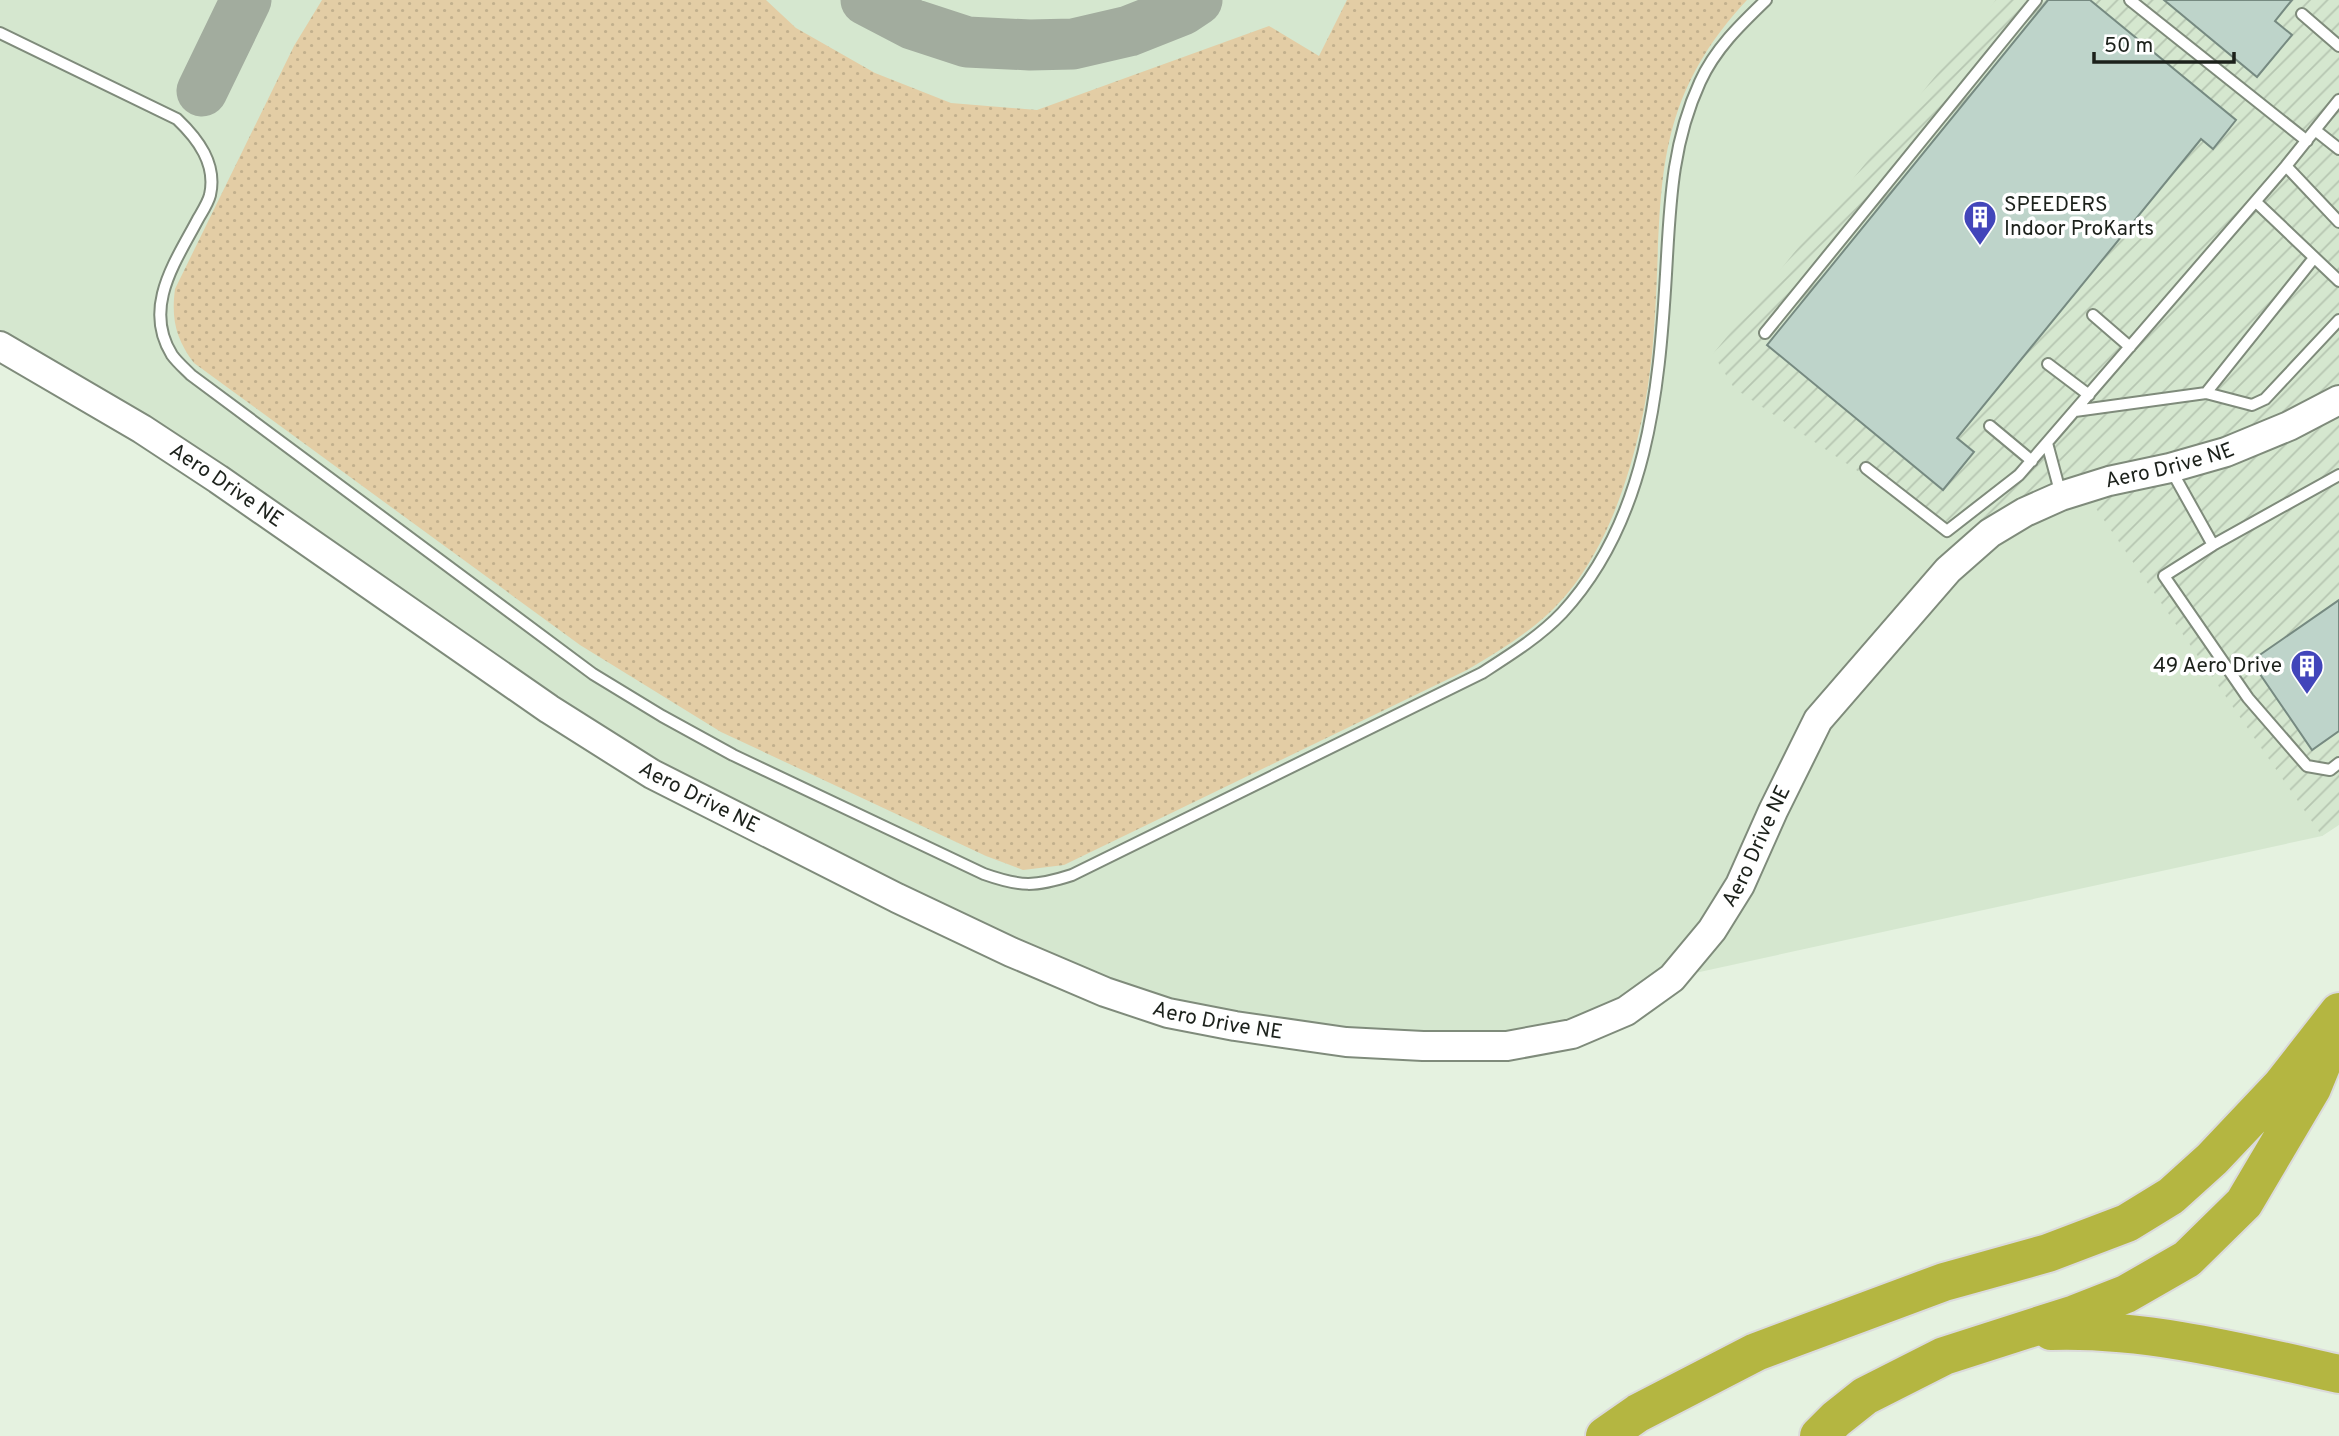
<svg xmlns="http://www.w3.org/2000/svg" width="2339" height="1436" font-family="Overpass,sans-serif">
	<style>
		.built { fill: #d5e7cf }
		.industrial { fill: url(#industrial-furrows) }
		.grass { fill: url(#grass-dots) }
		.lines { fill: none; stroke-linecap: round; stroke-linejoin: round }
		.taxiway { stroke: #a2ac9e; stroke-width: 51 }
		.building { fill: #bed4ca; stroke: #768a81; stroke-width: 2 }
		.service-casing { stroke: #7f8b7b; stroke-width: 14 }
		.tertiary-casing { stroke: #7f8b7b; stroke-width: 32 }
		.motorway-casing { stroke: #dbdbdb; stroke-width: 42 }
		.service { stroke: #fff; stroke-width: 10 }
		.tertiary { stroke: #fff; stroke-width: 28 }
		.motorway { stroke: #b4b641; stroke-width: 38 }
		.labels { text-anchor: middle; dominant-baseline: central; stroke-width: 7; stroke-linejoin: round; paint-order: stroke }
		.poi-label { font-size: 21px; fill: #1c211b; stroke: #fff; text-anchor: start }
		.street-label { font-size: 21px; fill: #1c211b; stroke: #fff }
	</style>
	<defs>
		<pattern id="industrial-furrows" width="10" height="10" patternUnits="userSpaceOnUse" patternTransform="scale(1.75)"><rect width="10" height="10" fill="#d5e7cf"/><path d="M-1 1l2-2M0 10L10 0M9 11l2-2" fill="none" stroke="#b6c6b1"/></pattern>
		<pattern id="grass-dots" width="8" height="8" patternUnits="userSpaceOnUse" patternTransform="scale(1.75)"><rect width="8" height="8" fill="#e3cda5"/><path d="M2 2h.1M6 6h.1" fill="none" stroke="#c2b08d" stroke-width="1.8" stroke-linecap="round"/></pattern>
	</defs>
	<rect width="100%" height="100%" fill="#e5f2e0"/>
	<!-- built -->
	<path class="built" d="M0 0H2339V825L2322 836 1672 978 1507 1046 1168 1013 816 856 471 655 0 348Z"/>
	<!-- industrial -->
	<path class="industrial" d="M1996 0H2339V824L2322 836 2077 481 1950 533 1734 388 1713 354Z"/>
	<!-- grass -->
	<path class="grass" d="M322 0H766L796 28 875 73 951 103 1037 110 1269 26 1319 56 1347 0H1747C1643 111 1665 204 1653 342 1646 430 1616 551 1549 613 1524 636 1496 653 1467 670L1064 865 1023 870 986 856 721 732 580 645 194 363C176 339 171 319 175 289L294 46Z"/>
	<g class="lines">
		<!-- taxiway -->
		<path class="taxiway" d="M866 0 912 24 967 42 1030 45 1073 44 1129 31 1182 10 1197 0
			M202 91 246 0"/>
	</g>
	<!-- building -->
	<path class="building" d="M2048 0H2090L2236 120 2213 149 2201 139 1957 438 1974 452 1943 490 1767 345Z
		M2164 0H2292L2275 21 2292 35 2257 77Z
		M2339 600V731L2312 750 2251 661Z"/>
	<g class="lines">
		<defs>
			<path id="service" d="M2130 0 2307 141
				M2302 14 2339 46
				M0 33 177 119C198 139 217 164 210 195 208 203 202 212 198 219 176 261 142 307 172 355 177 362 185 369 191 375L593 674 662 716 733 755 984 874C1021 887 1035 887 1072 875L1482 673C1510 655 1539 637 1562 613 1647 521 1659 392 1666 274 1670 207 1671 145 1700 82 1715 49 1740 25 1766 0
				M2315 130 2339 149
				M2286 166 2339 222
				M2256 202 2339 281
				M2093 315 2130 347
				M1765 333 2036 0
				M2048 364 2089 395
				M2206 393 2314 258
				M2075 411 2206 393 2252 405 2265 399 2339 320
				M1990 426 2032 461
				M2047 443 2061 495
				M1866 468 1947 531 2019 475 2286 166 2339 100
				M2170 468 2213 545
				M2339 475 2213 545 2164 576 2248 698 2307 766 2330 770 2339 763"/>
			<g id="tertiary">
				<path id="s1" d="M0 346 142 429 218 479 549 709 652 774 897 898 1011 952 1105 992 1168 1013 1235 1026 1346 1042 1423 1046H1507L1572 1034 1626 1011 1672 978 1712 930 1740 885 1773 811 1818 720 1948 570 1990 533 2025 512 2061 496 2109 481 2170 468 2226 452 2289 426 2339 400"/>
			</g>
			<path id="motorway" d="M2051 1331C2148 1328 2245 1353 2339 1374
				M1605 1436 1638 1413 1756 1352 1944 1282 2048 1253 2127 1223 2171 1196 2212 1159 2282 1085 2339 1012
				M1819 1436 1836 1419 1865 1396 1944 1356 2075 1314 2126 1294 2187 1259 2244 1203 2312 1088 2328 1049"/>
		</defs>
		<!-- service casing -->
		<use href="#service" class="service-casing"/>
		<!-- tertiary casing -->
		<use href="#tertiary" class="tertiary-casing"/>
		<!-- motorway casing -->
		<use href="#motorway" class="motorway-casing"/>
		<!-- service -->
		<use href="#service" class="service"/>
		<!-- tertiary -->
		<use href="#tertiary" class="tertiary"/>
		<!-- motorway -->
		<use href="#motorway" class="motorway"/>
	</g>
	<!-- icons -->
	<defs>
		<symbol id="building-pin" viewBox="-11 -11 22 30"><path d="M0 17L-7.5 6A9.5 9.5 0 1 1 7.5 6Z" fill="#4245ba" stroke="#fff"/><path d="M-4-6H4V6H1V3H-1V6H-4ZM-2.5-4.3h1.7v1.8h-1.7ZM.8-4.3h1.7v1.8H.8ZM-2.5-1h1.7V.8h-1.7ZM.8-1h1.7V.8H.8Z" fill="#fff"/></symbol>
	</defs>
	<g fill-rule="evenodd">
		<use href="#building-pin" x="1961" y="198" width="38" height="52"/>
		<use href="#building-pin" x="2288" y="647" width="38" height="52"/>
	</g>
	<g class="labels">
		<!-- poi labels -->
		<g class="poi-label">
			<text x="2004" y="205">SPEEDERS<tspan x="2004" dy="24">Indoor ProKarts</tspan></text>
			<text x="2282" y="666" text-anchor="end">49 Aero Drive</text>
		</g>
		<!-- street labels -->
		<g class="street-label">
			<text stroke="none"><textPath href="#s1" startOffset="2618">Aero Drive NE</textPath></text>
			<text stroke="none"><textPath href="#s1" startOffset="266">Aero Drive NE</textPath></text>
			<text stroke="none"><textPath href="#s1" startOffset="833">Aero Drive NE</textPath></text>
			<text stroke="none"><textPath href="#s1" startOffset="2030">Aero Drive NE</textPath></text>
			<text stroke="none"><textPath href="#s1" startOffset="1400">Aero Drive NE</textPath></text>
		</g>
	</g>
	<!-- scale -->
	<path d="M2094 52v10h140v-10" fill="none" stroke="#1c211b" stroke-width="3.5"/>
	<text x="2104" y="52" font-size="21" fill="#1c211b" stroke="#ffffff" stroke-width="5" paint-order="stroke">50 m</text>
</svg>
